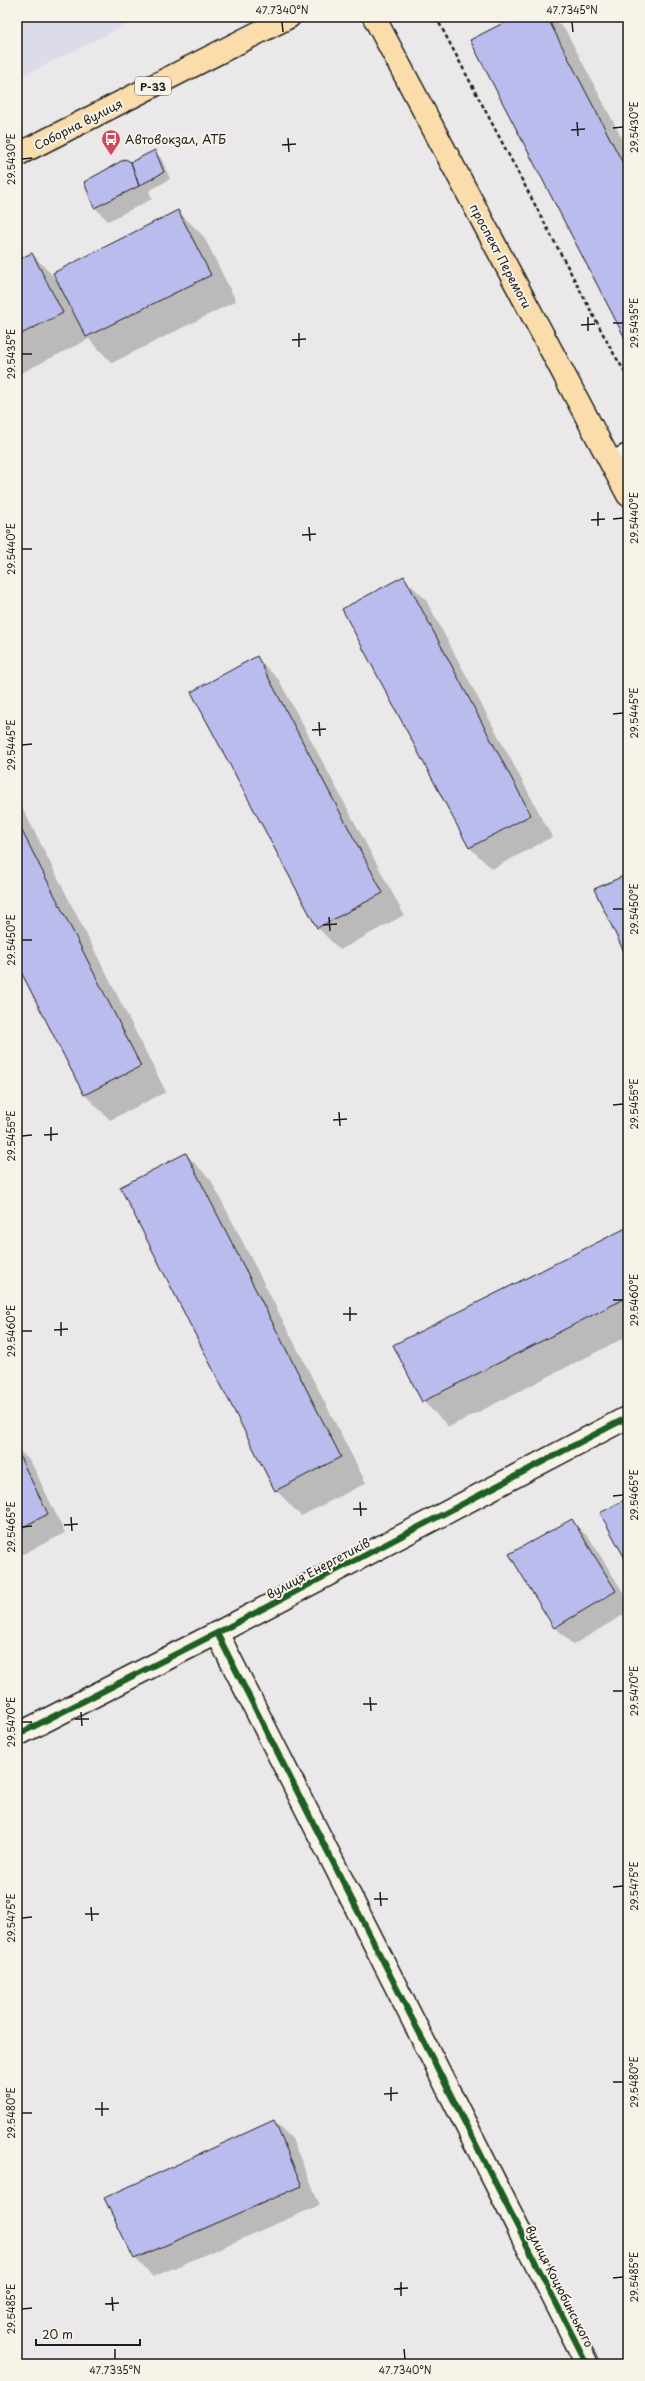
<svg xmlns="http://www.w3.org/2000/svg" width="645" height="2381" font-family="'Playpen Sans',sans-serif">
	<style>
		.built { fill: #dddbea }
		.shadow { fill: #0003 }
		.building { fill: #bbbcee; stroke: #1c1c1c }
		.lines { fill: none; stroke-linecap: round; stroke-linejoin: round }
		.minor-casing { stroke: #1c1c1c; stroke-width: 25 }
		.major-casing { stroke: #1c1c1c; stroke-width: 25 }
		.path { stroke: #1c1c1c; stroke-width: 2.5; stroke-dasharray: 4 3; stroke-linecap: butt }
		.minor { stroke: #f7f3e8; stroke-width: 22 }
		.major { stroke: #faddab; stroke-width: 22 }
		.cycleway-casing { stroke: #f7f3e8; stroke-width: 8 }
		.cycleway { stroke: #1b5e20; stroke-width: 6 }
		.ticks { fill: none; stroke: #1c1c1c; stroke-width: 1.5 }
		.labels { text-anchor: middle; dominant-baseline: central; stroke-width: 4; stroke-linejoin: round; paint-order: stroke }
		.shield { fill: #f7f3e8; stroke: #5e5c59; stroke-width: 1 }
		.shield-label { font-size: 11px; font-weight: bold; fill: #1c1c1c }
		.street-label { font-size: 12px; fill: #1c1c1c; stroke: #f7f3e8 }
		.poi-label { font-size: 12px; fill: #1c1c1c; stroke: #f7f3e8; text-anchor: start }
		.neatline { fill: none; stroke: #1c1c1c; stroke-width: 1.5 }
		.ticks-label { font-size: 10px; text-anchor: middle; fill: #1c1c1c }
	</style>
	<rect width="100%" height="100%" fill="#ebe8e9"/>
	<filter id="ink" filterUnits="userSpaceOnUse"><feTurbulence type="fractalNoise" baseFrequency=".025" numOctaves="2"/><feDisplacementMap in="SourceGraphic" scale="8" xChannelSelector="R" yChannelSelector="G"/><feConvolveMatrix kernelMatrix="1 2 1 2 8 2 1 2 1" color-interpolation-filters="sRGB"/></filter>
	<g filter="url(#ink)">
		<!-- built -->
		<path class="built" d="M17 17H142L17 79Z"/>
		<!-- shadow -->
		<path class="shadow" d="M518 17H552L566 31 628 150V342Z
			M154 152 161 158 170 179 149 191 152 199 108 221 95 208 85 182 132 164Z
			M178 211 204 237 236 301 112 363 89 339 17 375V262L32 254 56 279Z
			M404 578 426 600 552 837 492 869 470 848 343 610Z
			M257 658 279 680 404 915 340 950 318 928 192 692Z
			M17 797 166 1092 110 1120 84 1094 17 961Z
			M186 1154 211 1180 366 1483 301 1516 276 1490Z
			M628 1228V1336L449 1427 423 1401Z
			M17 1448 31 1462 65 1533 17 1557Z
			M572 1521 590 1539 628 1600V1612L573 1645 555 1627Z
			M274 2121 292 2139 320 2205 153 2277 135 2258Z"/>
		<!-- building -->
		<path class="building" d="M515 17H547L628 173V344L470 40Z
			M155 150 164 172 139 186 131 162Z
			M125 159 131 162 139 186 94 208 84 182Z
			M178 210 211 275 86 337 53 273Z
			M32 253 63 313 17 336V260Z
			M404 576 531 815 469 848 342 609Z
			M257 656 383 893 317 928 191 692Z
			M17 821 141 1066 84 1095 17 964Z
			M628 874V960L594 889Z
			M186 1153 341 1457 275 1491 120 1187Z
			M628 1227V1297L422 1402 393 1345Z
			M17 1451 48 1514 17 1530Z
			M628 1498V1564L600 1513Z
			M572 1519 616 1591 554 1628 509 1554Z
			M274 2120 302 2186 134 2259 104 2198Z"/>
		<g class="lines">
			<defs>
				<path id="minor" d="M612 463 628 455
					M217 1633 587 2364
					M17 1735 217 1633 628 1417"/>
				<path id="major" d="M374 17 628 495
					M17 155 289 17"/>
			</defs>
			<!-- minor casing -->
			<use href="#minor" class="minor-casing"/>
			<!-- major casing -->
			<use href="#major" class="major-casing"/>
			<!-- path -->
			<path class="path" d="M436 17 611 349 628 377"/>
			<!-- minor -->
			<use href="#minor" class="minor"/>
			<!-- major -->
			<use href="#major" class="major"/>
			<defs>
				<path id="cycleway" d="M217 1633 587 2364
					M17 1735 217 1633 628 1417"/>
			</defs>
			<!-- cycleway casing -->
			<use href="#cycleway" class="cycleway-casing"/>
			<!-- cycleway -->
			<use href="#cycleway" class="cycleway"/>
		</g>
	</g>
	<!-- ticks -->
	<path class="ticks" d="M282 22 283 32M572 22 573 32M577 122 578 136M613 128 623 127M571 130 585 129M288 138 289 152M282 145 296 144M22 159 32 158M588 317V331M613 323H623M581 325 595 324M299 333V347M292 340 306 339M22 354H32M598 512V526M613 519 623 518M591 520 605 519M309 527 310 541M302 535 316 534M22 549H32M613 714 623 713M319 722 320 736M312 730 326 729M22 745 32 744M613 909H623M329 917 330 931M323 925 337 924M22 940H32M613 1105 623 1104M339 1112 340 1126M333 1120 347 1119M51 1127V1141M44 1135 58 1134M22 1136 32 1135M613 1300H623M350 1307V1321M343 1314H357M61 1322V1336M54 1330 68 1329M22 1331H32M613 1496 623 1495M360 1502 361 1516M353 1509H367M71 1517 72 1531M64 1525 78 1524M22 1527 32 1526M613 1691H623M370 1697 371 1711M363 1704H377M81 1712 82 1726M75 1719H89M22 1722H32M613 1887 623 1886M380 1892 381 1906M374 1899H388M91 1907 92 1921M85 1914H99M22 1918 32 1917M613 2082H623M391 2087V2101M384 2094 398 2093M102 2102V2116M95 2109H109M22 2113H32M613 2278 623 2277M401 2282V2296M394 2289 408 2288M112 2297 113 2311M105 2304 119 2303M22 2309 32 2308M115 2349V2359M404 2349 405 2359"/>
	<!-- icons -->
	<defs>
		<symbol id="bus-pin" viewBox="-11 -11 22 30"><path d="M0 17L-7.5 6A9.5 9.5 0 1 1 7.5 6Z" fill="#d1495b" stroke="#f7f3e8"/><path d="M-5-6H5V4H4V6H2V4H-2V6H-4V4H-5ZM-3.5-4V0h7V-4ZM-3.5 1.2v1.5H-2V1.2ZM2 1.2v1.5H3.5V1.2Z" fill="#fff"/></symbol>
	</defs>
	<g fill-rule="evenodd">
		<use href="#bus-pin" x="100" y="128" width="22" height="30"/>
	</g>
	<g class="labels">
		<!-- shield labels -->
		<rect class="shield" x="135" y="77" width="36" height="18" rx="3"/>
		<g class="shield-label">
			<text x="153" y="86">Р-33</text>
		</g>
		<!-- street labels -->
		<g class="street-label">
			<text transform="translate(78 124) rotate(-27)">Соборна вулиця</text>
			<text transform="translate(501 256) rotate(62)">проспект Перемоги</text>
			<text transform="translate(318 1568) rotate(-28)">вулиця Енергетиків</text>
			<text transform="translate(560 2286) rotate(63)">вулиця Коцюбинського</text>
		</g>
		<!-- poi labels -->
		<g class="poi-label">
			<text x="125" y="139">Автовокзал, АТБ</text>
		</g>
	</g>
	<!-- margin -->
	<rect width="645" height="2381" fill="none" stroke="#f7f3e8" stroke-width="44"/>
	<!-- scale -->
	<path d="M36 2339v6h104v-6" fill="none" stroke="#1c1c1c" stroke-width="2"/>
	<text x="42" y="2339" font-size="12" fill="#1c1c1c" stroke="#f7f3e8" stroke-width="3" paint-order="stroke">20 m</text>
	<rect x="22" y="22" width="601" height="2337" class="neatline"/>
	<g class="ticks-label">
		<text x="282" y="14">47.7340°N</text>
		<text x="572" y="14">47.7345°N</text>
		<text transform="translate(634 127) rotate(-90)" y="4">29.5430°E</text>
		<text transform="translate(11 159) rotate(-90)" y="4">29.5430°E</text>
		<text transform="translate(634 323) rotate(-90)" y="4">29.5435°E</text>
		<text transform="translate(11 354) rotate(-90)" y="4">29.5435°E</text>
		<text transform="translate(634 518) rotate(-90)" y="4">29.5440°E</text>
		<text transform="translate(11 549) rotate(-90)" y="4">29.5440°E</text>
		<text transform="translate(634 713) rotate(-90)" y="4">29.5445°E</text>
		<text transform="translate(11 745) rotate(-90)" y="4">29.5445°E</text>
		<text transform="translate(634 909) rotate(-90)" y="4">29.5450°E</text>
		<text transform="translate(11 940) rotate(-90)" y="4">29.5450°E</text>
		<text transform="translate(634 1104) rotate(-90)" y="4">29.5455°E</text>
		<text transform="translate(11 1136) rotate(-90)" y="4">29.5455°E</text>
		<text transform="translate(634 1300) rotate(-90)" y="4">29.5460°E</text>
		<text transform="translate(11 1331) rotate(-90)" y="4">29.5460°E</text>
		<text transform="translate(634 1495) rotate(-90)" y="4">29.5465°E</text>
		<text transform="translate(11 1527) rotate(-90)" y="4">29.5465°E</text>
		<text transform="translate(634 1691) rotate(-90)" y="4">29.5470°E</text>
		<text transform="translate(11 1722) rotate(-90)" y="4">29.5470°E</text>
		<text transform="translate(634 1886) rotate(-90)" y="4">29.5475°E</text>
		<text transform="translate(11 1918) rotate(-90)" y="4">29.5475°E</text>
		<text transform="translate(634 2082) rotate(-90)" y="4">29.5480°E</text>
		<text transform="translate(11 2113) rotate(-90)" y="4">29.5480°E</text>
		<text transform="translate(634 2277) rotate(-90)" y="4">29.5485°E</text>
		<text transform="translate(11 2309) rotate(-90)" y="4">29.5485°E</text>
		<text x="115" y="2374">47.7335°N</text>
		<text x="405" y="2374">47.7340°N</text>
	</g>
</svg>
